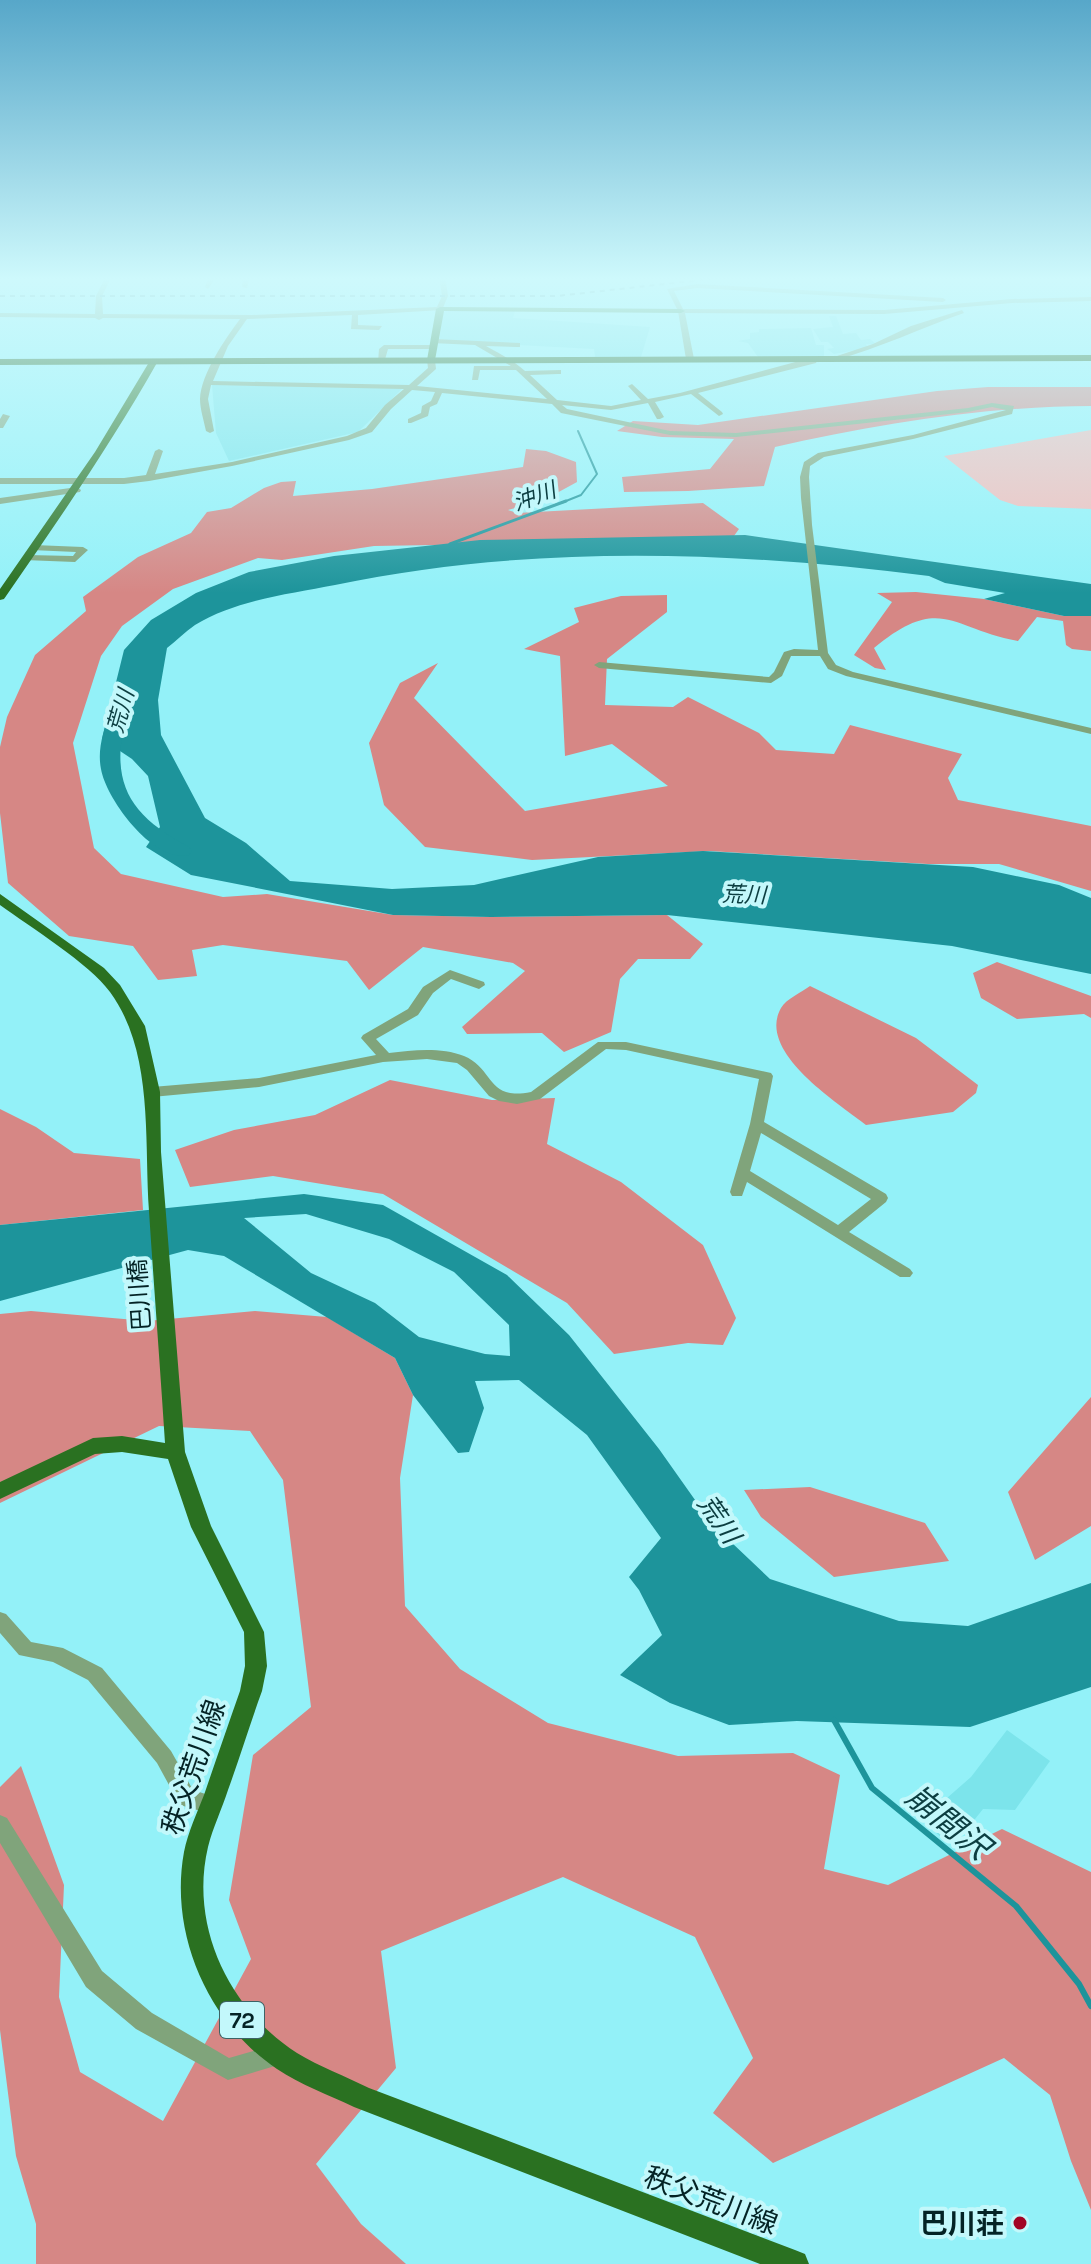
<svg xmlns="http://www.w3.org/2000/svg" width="1091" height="2264" font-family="'Space Grotesk','Noto Sans JP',sans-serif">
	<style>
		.built { fill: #7ce4eb }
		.green { fill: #f3bcba }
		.forest { fill: #d68785 }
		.water { fill: #1d949b; fill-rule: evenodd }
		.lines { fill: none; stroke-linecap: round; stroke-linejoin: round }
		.stream-far2 { stroke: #1d949b; stroke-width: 2 }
		.stream-far1 { stroke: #1d949b; stroke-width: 3 }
		.stream { stroke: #1d949b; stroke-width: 6 }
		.river { fill: #1d949b; fill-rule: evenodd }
		.minor { fill: #80a47b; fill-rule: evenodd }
		.major { fill: #2a7121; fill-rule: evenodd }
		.highway { fill: #175a0e; fill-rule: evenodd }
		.rail { stroke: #3d7579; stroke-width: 2; stroke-dasharray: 5 5; stroke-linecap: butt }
		.poi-dot { fill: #a20424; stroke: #c3f8fb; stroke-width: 3 }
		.labels { text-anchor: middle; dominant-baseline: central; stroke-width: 8; stroke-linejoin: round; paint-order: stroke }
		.far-water-label { font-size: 22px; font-style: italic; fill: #0c3e41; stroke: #c3f8fb }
		.shield { fill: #c3f8fb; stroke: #3d6365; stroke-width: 2 }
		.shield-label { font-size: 22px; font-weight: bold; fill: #042325 }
		.street-label { font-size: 24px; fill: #042325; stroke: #c3f8fb }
		.water-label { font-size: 26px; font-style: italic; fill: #0c3e41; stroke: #c3f8fb }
		.near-street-label { font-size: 28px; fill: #042325; stroke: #c3f8fb }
		.near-poi-label { font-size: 28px; font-weight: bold; fill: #042325; stroke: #c3f8fb; text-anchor: end }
		.near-water-label { font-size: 32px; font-style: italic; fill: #0c3e41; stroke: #c3f8fb }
	</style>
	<rect width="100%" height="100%" fill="#93f1f8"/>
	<!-- built -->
	<path class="built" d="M449 310 515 311 513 318 650 327 641 357H595L594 349 439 341 443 312Z
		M829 316H836L843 334 856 333 861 340 870 339 877 345 866 344 868 348 834 354 827 349 834 348 828 342H821L813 329 833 327Z
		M811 328 816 345H824V357H758L748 343 738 341 750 339V333L759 332V329Z
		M212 385 401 388 402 389 358 432 229 461 216 433Z
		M1007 1730 1050 1761 1015 1810 983 1809 963 1834 958 1831 948 1843 927 1825 947 1798 971 1777Z"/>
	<!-- green -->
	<path class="green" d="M1091 430V509L1018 506 1000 500 944 456Z"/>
	<!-- forest -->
	<path class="forest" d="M988 387H1091V406C989 406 875 424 775 447L764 486 688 491 624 492 622 477 710 469 734 439 662 437 617 431 633 421 698 425 937 391Z
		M526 449 546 451 576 462 577 482 544 500 508 510 517 513 703 503 739 529 731 540 374 546 282 560 258 558 173 589 122 626 101 656 73 743 94 848 121 874 223 897 267 894 393 915 491 917 667 915 703 944 690 959H638L620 979 611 1032 564 1052 542 1033 467 1034 462 1027 525 971 513 963 423 947 369 990 347 961 223 945 192 950 197 976 158 980 133 946 69 936 8 883 0 813V747L7 717 35 655 86 611 83 597 138 557 191 533 207 512 231 508 264 488 281 482 296 481 293 496 372 489 523 467Z
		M916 592 984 599 1064 616H1091V651L1072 649 1066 645 1063 621 1037 617 1018 641C951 629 941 593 874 648L886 670 875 668 854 655 892 602 877 593Z
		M667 595V612L607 659 605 705 673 707 688 697 759 733 776 750 834 754 850 725 962 754 948 778 958 800 1091 826V891L999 864H928L709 851 532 860 425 847 384 805 369 743 400 683 438 663 414 698 525 811 668 786 612 744 565 756 560 656 524 649 579 622 574 608 621 596Z
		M997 962 1091 996V1018L1084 1014 1017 1019 981 998 973 973Z
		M810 986 916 1038 978 1085 976 1093 953 1112 866 1125C838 1103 756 1052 781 1008 786 999 802 992 810 986Z
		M390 1080 492 1100 555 1098 547 1144 621 1182 703 1245 736 1318 723 1345 688 1343 614 1354 567 1303 383 1194 273 1176 190 1187 175 1150 234 1130 315 1115Z
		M0 1109 36 1127 74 1153 140 1159 143 1210 0 1225Z
		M31 1311 147 1321 255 1311 327 1317 395 1358 413 1395 400 1478 405 1606 460 1669 548 1723 678 1756 793 1753 840 1775 824 1869 888 1885 1002 1829 1091 1872V2210L1071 2161 1050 2095 1004 2058 773 2163 713 2113 753 2058 695 1937 563 1877 381 1951 396 2068 316 2164 361 2224 406 2264H36V2224L16 2156 0 2030V1787L21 1766 64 1885 59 1997 80 2072 163 2121 251 1959 229 1900 253 1755 311 1707 283 1480 250 1431 159 1426 0 1503V1314Z
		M1091 1397V1526L1035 1560 1008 1492Z
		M810 1487 925 1523 949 1561 834 1577 761 1517 744 1490Z"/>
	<!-- water -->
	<path class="water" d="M745 535 1091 584V616H1064L984 599 1005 593 945 583 929 576C733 551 529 544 335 585 289 594 236 600 195 625 185 632 176 641 167 648L158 700 161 735 205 818 246 843 290 881 392 889 474 885 598 857 703 851 973 867 1059 885 1091 898V974L952 946 667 915 491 917 393 915 191 875 146 847 160 827 148 776 132 759 102 739 124 650 151 620 196 593 249 572 334 556 480 540Z
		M304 1194 383 1205 507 1275 569 1335 659 1449 712 1524 770 1579 899 1621 968 1626 1091 1583V1687L970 1727 797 1721 729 1725 670 1703 620 1675 662 1635 639 1590 629 1577 661 1538 587 1435 519 1380 475 1381 484 1408 469 1452 458 1453 413 1395 395 1358 224 1256 188 1250 0 1301V1225ZM306 1214 389 1239 454 1272 509 1325 510 1356 485 1354 419 1337 375 1303 311 1273 244 1218Z"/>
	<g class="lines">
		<!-- stream-far2 -->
		<path class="stream-far2" d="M561 503 581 495 597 474 578 431"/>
		<!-- stream-far1 -->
		<path class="stream-far1" d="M450 544 566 501"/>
		<!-- stream -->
		<path class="stream" d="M834 1720 872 1788 1016 1906 1079 1984 1091 2006"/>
		<!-- river -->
		<path class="river" d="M118 708 127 713C109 781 127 814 189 847L192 851 189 855C154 864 106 799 101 769 97 749 104 731 109 713Z"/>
		<!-- minor -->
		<path class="minor" d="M106 276H112L102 296 103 314 252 315 437 307 442 296 439 276H445L448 296 442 310 358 315V325L382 326 379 330 351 329 352 315 247 319 228 346 213 381 409 385 428 368 427 360 431 358 435 360 436 369 417 386 547 399 516 370H480L478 380H472L474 366H511L475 345 431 343 434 339 520 343V347H517L486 346C500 354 513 360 525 371L561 370V374H558L530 375 557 400 611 406 641 400 628 386 632 384 648 399 680 393 814 357 818 359 816 363 698 393 722 412 723 414 719 416 691 394 655 402 664 417 660 419H657L648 403 611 410 562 405 567 409 670 431 736 433 968 408 992 403 1014 406 1012 414 913 439 824 457 810 466 809 477 812 525 828 653 836 665 853 672 1091 728V734L846 676 828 669 820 656H791L782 676 771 683 599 668 594 665 599 662 769 677 774 672 784 652 794 649 818 650 801 498 800 477 804 462 818 453 913 435 1006 410 992 407 968 412 736 437 670 435 561 413 552 404 442 393 437 404 430 407 428 416 411 423H408V419L421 413 422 406 431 401 435 392 412 390 391 409 372 432 349 440 232 466 149 481 124 484H0V478H124L146 475 155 451 159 449 163 451 155 474 232 462 347 436 366 428 385 405 404 389 211 385 208 399 214 431 210 433 206 431C204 421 200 409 200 399 201 374 225 339 240 319L103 318 99 320 95 318 0 317V313L95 314 96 296Z
			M209 276H250L247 288 242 287 243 278 215 279 208 289 205 287Z
			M487 276H545L542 278Z
			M1042 276H1088L1043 280 1040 278Z
			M697 284 943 298 946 300 943 302 697 288 674 291 683 309 884 310 1012 299 1091 297V301L1012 303 884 314 685 313 694 359 690 361 686 359 678 311 667 289Z
			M962 310 964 313C921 328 880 348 835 360L831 358 873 344 911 326Z
			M384 345H433L437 347 433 349H388L384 363H378L379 349Z
			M3 414 10 416 3 428H0V419Z
			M77 487 81 490 80 492 0 504V498Z
			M34 545 83 547 88 550 75 562 24 560 22 558 27 555 73 556 76 552 31 550 29 548Z
			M450 970 484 982 485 985 479 989 451 979 433 993 418 1015 376 1039 389 1053C413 1050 441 1047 464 1056 495 1069 486 1101 531 1092L598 1042H626L771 1073 773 1076 764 1122 886 1194 888 1198 886 1202 849 1232 910 1269 913 1273 910 1277H900L747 1182 742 1196H732L730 1192 750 1124 759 1079 626 1050 606 1049 540 1099 517 1104 499 1101 489 1096 467 1070 457 1063 427 1059 383 1062 259 1087 152 1097 145 1092 152 1087 259 1078 376 1055 361 1038 363 1035 408 1009 423 987ZM761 1133 871 1199 838 1225 750 1171Z
			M0 1612 6 1614 31 1642 63 1648 102 1668 171 1751 193 1790 218 1798 221 1805 218 1812 211 1814 180 1805 157 1763 88 1680 53 1662 19 1655 0 1633Z
			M0 1815 7 1818 102 1971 152 2013 229 2058 277 2044 285 2047 288 2055 285 2063 228 2080 136 2029 86 1987 0 1843Z"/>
		<!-- major -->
		<path class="major" d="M440 307 681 309 685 311 681 313 444 311 435 360 431 363 427 360 436 309Z
			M151 359 158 361C111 444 58 521 4 599L0 600V589L95 452Z
			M0 894 104 968 120 985 145 1026 160 1092 161 1152 185 1452 211 1526 264 1632 267 1666 262 1691C250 1724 240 1757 228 1790 222 1809 213 1827 208 1847 189 1927 230 2010 297 2053 320 2067 345 2076 369 2088L795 2250 805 2254 809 2264H760L354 2107C329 2095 301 2085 277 2069 208 2023 169 1934 184 1852 188 1832 197 1813 204 1795 216 1760 228 1725 240 1691L245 1666 244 1632 191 1527 168 1459 122 1452 95 1454 0 1499V1482L93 1438 122 1436 165 1443C160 1365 154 1288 149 1211 144 1139 154 1052 110 992 89 963 30 927 0 905Z"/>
		<!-- highway -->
		<path class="highway" d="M1091 355V361L0 365V359Z"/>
		<!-- rail -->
		<path class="rail" d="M0 296H557L736 276"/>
	</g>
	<!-- sky -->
	<linearGradient id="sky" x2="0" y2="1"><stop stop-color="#57a7c9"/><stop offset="0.47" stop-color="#cef9fc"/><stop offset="1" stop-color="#cef9fc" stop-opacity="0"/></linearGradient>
	<rect width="1091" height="593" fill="url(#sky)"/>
	<!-- markers -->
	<circle class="poi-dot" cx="1020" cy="2223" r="8"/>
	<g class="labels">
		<!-- far-water labels -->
		<g class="far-water-label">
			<text transform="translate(534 496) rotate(-20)">沖川</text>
			<text transform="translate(120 711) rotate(-74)">荒川</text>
			<text transform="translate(744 894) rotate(2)">荒川</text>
		</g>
		<!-- shield labels -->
		<rect class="shield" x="220" y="2002" width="44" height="36" rx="6"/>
		<g class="shield-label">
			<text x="242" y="2020">72</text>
		</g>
		<!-- street labels -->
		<g class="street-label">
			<text transform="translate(139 1295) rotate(-94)">巴川橋</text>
		</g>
		<!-- water labels -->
		<g class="water-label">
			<text transform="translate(719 1519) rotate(55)">荒川</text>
		</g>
		<!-- near-street labels -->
		<g class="near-street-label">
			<text transform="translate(193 1767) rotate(-71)">秩父荒川線</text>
			<text transform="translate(711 2200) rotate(21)">秩父荒川線</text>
		</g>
		<!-- near-poi labels -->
		<g class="near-poi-label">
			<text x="1004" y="2223">巴川荘</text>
		</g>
		<!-- near-water labels -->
		<g class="near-water-label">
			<text transform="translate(948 1822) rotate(39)">崩間沢</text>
		</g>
	</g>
</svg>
